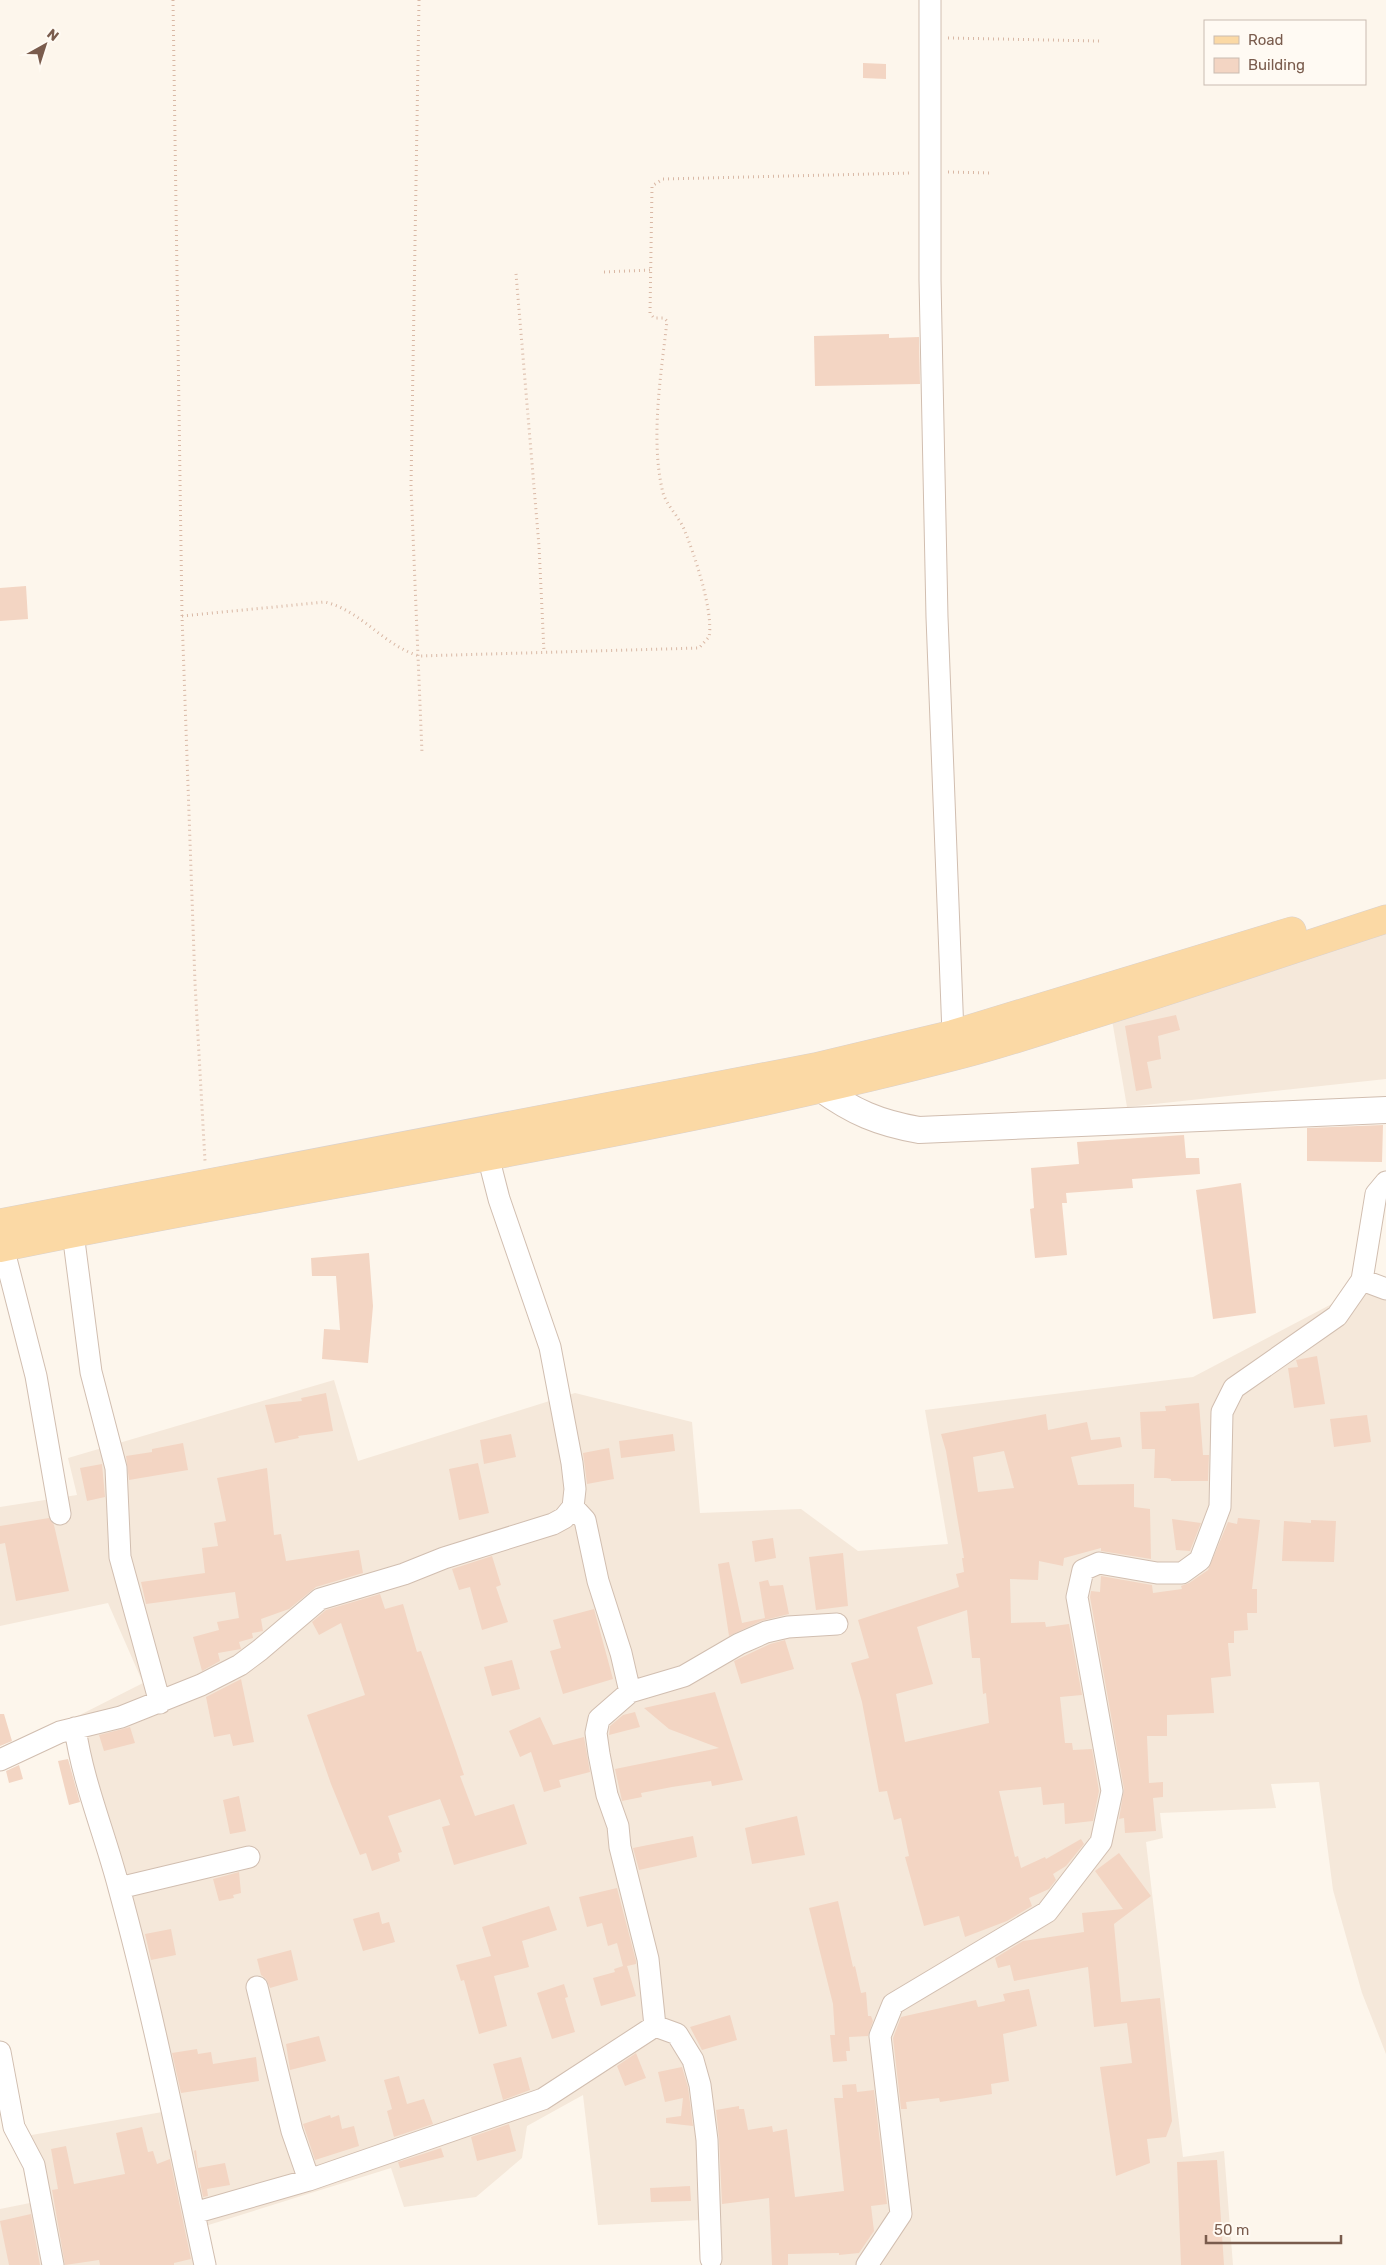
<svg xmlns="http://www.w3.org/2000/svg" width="1386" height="2265" font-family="Rubik,sans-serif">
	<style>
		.residential { fill: #f5e8da }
		.building { fill: #f3d5c3; fill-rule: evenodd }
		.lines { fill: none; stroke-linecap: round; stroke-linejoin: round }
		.minor-casing { stroke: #d1beb0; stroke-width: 23 }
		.tertiary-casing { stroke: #d1beb0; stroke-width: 28 }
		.primary-casing { stroke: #dad1cd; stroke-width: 29 }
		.path { stroke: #d9b8a5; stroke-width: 3; stroke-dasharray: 1 4; stroke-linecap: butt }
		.minor { stroke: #fff; stroke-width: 21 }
		.tertiary { stroke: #fff; stroke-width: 26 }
		.primary { stroke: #fbd9a5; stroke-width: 28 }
	</style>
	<rect width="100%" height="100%" fill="#fdf6ec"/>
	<!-- residential -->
	<path class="residential" d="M1386 929V1079L1127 1107 1112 1020Z
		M1383 1277 1386 1280V2054L1362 1993 1333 1890 1319 1782 1271 1784 1276 1808 1160 1813 1163 1838 1146 1842 1183 2157 1224 2151 1233 2265H703L701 2220 598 2225 583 2095 527 2126 522 2158 476 2197 404 2207 391 2168 202 2227 205 2265H0V2209L35 2202 26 2136 168 2111 70 1720 143 1683 108 1603 0 1626V1507L77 1495 68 1458 334 1380 358 1461 575 1393 692 1422 700 1513 801 1509 858 1551 948 1544 925 1410 1193 1377Z"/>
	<!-- building -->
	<path class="building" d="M863 63 886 64V79L863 78Z
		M889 334V338L919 337 920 384 815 386 814 336Z
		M26 586 28 619 0 621V588Z
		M1176 1015 1180 1030 1158 1036 1161 1059 1147 1062 1152 1088 1136 1091 1125 1026Z
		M1383 1125 1382 1162 1307 1161V1128Z
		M1184 1135 1186 1158H1199L1200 1174 1132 1179 1133 1188 1066 1193 1067 1203H1062L1067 1255 1035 1258 1030 1209 1034 1208 1031 1168 1079 1164 1077 1142Z
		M1241 1183 1256 1313 1213 1319 1196 1190Z
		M369 1253 373 1306 368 1363 322 1359 324 1329 340 1330 336 1276H312L311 1258Z
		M1317 1356 1325 1404 1294 1408 1288 1368 1298 1367 1296 1360Z
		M326 1393 333 1431 298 1436 299 1438 275 1443 265 1405 302 1401 301 1398Z
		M1199 1403 1203 1455H1209L1208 1481H1171V1479L1166 1478H1154L1155 1449H1142L1140 1412 1166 1411 1165 1406Z
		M1046 1414 1048 1430 1087 1422 1091 1440 1120 1437 1122 1447 1071 1457 1078 1485 1134 1484V1507L1150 1509 1151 1559 1101 1551V1548L1064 1558 1063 1566 1039 1561 1038 1580 1010 1579 1011 1623 1045 1622 1046 1627 1069 1624 1082 1695 1060 1697 1065 1743H1072L1073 1750 1092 1749 1099 1791 1093 1821 1065 1824 1064 1803 1043 1805 1041 1787 999 1791 1015 1857 1018 1856 1021 1868 1045 1857 1046 1859 1081 1839 1084 1844 1066 1866 1053 1874 1056 1880 1049 1889 1029 1898 1032 1906 1007 1921 965 1937 959 1916 924 1926 905 1857 909 1856 901 1818 894 1820 887 1791 879 1792 862 1702 851 1663 869 1658 858 1620 959 1587 956 1574 964 1572 962 1558H964L946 1451 941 1434ZM1004 1451 1014 1488 978 1492 973 1457ZM967 1610 972 1658H980L983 1694 986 1693 989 1723 905 1742 896 1694 933 1684 917 1627Z
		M1367 1415 1371 1442 1334 1447 1330 1419Z
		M511 1434 516 1457 484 1464 480 1440Z
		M673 1434 675 1451 621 1458 619 1441Z
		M183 1443 188 1470 129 1480 126 1456 152 1452V1449Z
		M609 1448 614 1479 587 1484 583 1453Z
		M478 1463 489 1513 459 1520 449 1469Z
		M102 1464 105 1497 87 1501 80 1468Z
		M267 1468 274 1535 281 1534 286 1561 359 1550 363 1573 316 1587 289 1609 261 1619 263 1631 252 1633 253 1638 239 1642 241 1649 218 1653 220 1661 202 1671 193 1637 219 1630 217 1622 239 1618 235 1592 146 1604 141 1582 205 1573 202 1548 218 1546 214 1523 226 1521 217 1478Z
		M49 1518 54 1525 69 1591 16 1601 5 1543 0 1544V1526Z
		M1238 1518 1260 1520 1252 1589H1257V1613H1247L1248 1630 1234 1631V1643H1228L1231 1676 1211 1678 1214 1713 1167 1715V1736H1147L1149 1783 1163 1782V1797L1153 1798 1156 1831 1125 1833 1124 1818 1119 1819 1124 1789 1090 1597 1091 1591 1100 1592 1101 1576 1152 1585 1153 1593 1182 1589 1181 1586 1189 1583 1208 1570 1228 1522 1237 1524Z
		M1172 1519 1201 1523 1190 1551 1176 1550Z
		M1311 1520 1336 1521 1334 1562 1282 1561 1284 1521 1311 1523Z
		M773 1538 776 1558 755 1562 752 1541Z
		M843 1553 848 1606 816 1610 809 1557Z
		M492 1556 501 1585 496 1587 508 1622 482 1630 470 1587 459 1590 452 1569Z
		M729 1562 742 1623 765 1618 759 1582 768 1580 770 1586 783 1585 789 1614 761 1621 729 1636 718 1564Z
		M380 1594 385 1609 403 1604 417 1652 421 1651 456 1751 464 1775 460 1776 475 1816 514 1804 527 1844 454 1865 442 1827 450 1825 440 1799 388 1816 402 1852 398 1853 400 1861 372 1871 366 1853 360 1855 331 1784 307 1715 365 1695 341 1623 319 1635 312 1622 326 1610Z
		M594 1609 613 1679 563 1694 550 1651 561 1648 553 1620Z
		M785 1640 794 1669 741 1684 734 1661 770 1644Z
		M512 1660 520 1689 492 1696 484 1667Z
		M241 1679 254 1742 233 1746 230 1734 214 1737 206 1697Z
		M715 1692 743 1780 712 1786 711 1781 672 1787 641 1793 642 1797 622 1801 615 1769 719 1748 669 1729 644 1708Z
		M635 1712 640 1727 609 1735 610 1726 623 1715Z
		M0 1714H4L12 1741 0 1746Z
		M540 1717 553 1745 584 1737 590 1772 559 1780 561 1787 544 1792 531 1752 520 1757 509 1731Z
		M130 1727 135 1743 104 1751 99 1735Z
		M68 1759 80 1802 69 1805 58 1761Z
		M19 1765 23 1779 9 1783 6 1771Z
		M239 1796 246 1831 230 1834 223 1800Z
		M797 1816 805 1855 752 1864 745 1828Z
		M693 1836 697 1857 639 1870 633 1848Z
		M1119 1853 1151 1896 1114 1924 1121 2002 1160 1998 1172 2121 1166 2137 1147 2139 1150 2163 1116 2176 1100 2067 1132 2063 1127 2023 1094 2027 1088 1967 1014 1981 1010 1965 998 1968 995 1958 1023 1941 1084 1932 1082 1913 1123 1909 1095 1871Z
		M239 1872 241 1893 233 1895 234 1898 219 1901 213 1879Z
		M617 1888 636 1961V1964L627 1966 636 1996 601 2006 593 1978 615 1972 614 1969 623 1966 617 1943 608 1946 602 1923 587 1927 579 1897Z
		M838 1901 853 1967 855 1966 861 1993 866 1992 868 2016H871L873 2021 868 2036 849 2037 850 2051H846L847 2061 833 2062 830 2035H835L833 2004 809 1908Z
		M549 1906 557 1930 522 1941 529 1967 494 1976 507 2026 479 2034 464 1980 461 1981 456 1965 491 1956 482 1927Z
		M379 1912 382 1924 389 1922 395 1942 363 1951 353 1919Z
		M171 1929 176 1955 151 1960 145 1934Z
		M291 1950 298 1980 270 1988 266 1979 261 1975 257 1959Z
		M564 1984 568 1997 565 1998 575 2032 552 2039 537 1993Z
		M1029 1989 1037 2026 1003 2034 1009 2081 991 2084 992 2094 940 2102 939 2098 906 2102 907 2109H901L893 2038 901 2017 976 2000 978 2007 1005 2001 1003 1994Z
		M730 2015 737 2040 702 2050 690 2027Z
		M319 2036 326 2061 290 2070 286 2044Z
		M197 2049 198 2054 211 2052 213 2064 256 2057 259 2081 181 2093 172 2053Z
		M636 2053 646 2078 625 2086 617 2066Z
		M521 2057 530 2090 503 2100 493 2064Z
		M682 2067 688 2087 693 2126 666 2123V2118L681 2116 683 2098 665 2102 658 2072Z
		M399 2076 407 2104 424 2099 433 2124 394 2137 387 2111 392 2109 384 2080Z
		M856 2084 857 2092 874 2090 887 2204 871 2206 874 2231 859 2253 839 2255V2253L788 2254V2265H772L769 2198 722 2204 719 2139 716 2110 739 2106V2109H744L748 2130 772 2126 773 2132 787 2129 795 2197 844 2191 834 2098H843L842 2085Z
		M330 2115 331 2118 339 2115 342 2129 354 2126 359 2146 315 2160 303 2124Z
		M509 2124 516 2151 477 2161 471 2137Z
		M142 2127 148 2152 153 2151 157 2164 170 2159 191 2259 174 2263V2265H100L99 2260 65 2265 52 2190 58 2189 51 2149 66 2146 74 2184 125 2174 116 2133Z
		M441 2148 444 2157 400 2168 398 2162Z
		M196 2150 198 2168 225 2163 230 2185 207 2189 208 2196 203 2197 194 2151Z
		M1217 2160 1224 2265H1181L1177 2162Z
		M690 2186 691 2201 651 2202 650 2188Z
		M31 2214 40 2265H9L0 2221Z"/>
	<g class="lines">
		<defs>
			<path id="minor" d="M930 0V280L937 617 953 1034
				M1386 1182 1376 1194 1362 1280 1386 1289
				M73 1233 91 1372 116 1468 120 1557 160 1703
				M3 1247 36 1376 60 1514
				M573 1507 585 1520 598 1581 621 1653 630 1692
				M75 1728C83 1783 105 1834 119 1888 153 2012 178 2139 205 2265
				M0 1760 60 1732 121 1717 201 1685 240 1665 260 1650 320 1599 404 1574 444 1558 553 1524 564 1518 573 1507 575 1489 572 1463 550 1347 499 1199 488 1156
				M119 1888 249 1857
				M257 1987 292 2131 309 2180
				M655 2026 648 1959 620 1847 618 1826 607 1795 599 1754 596 1733 599 1719 630 1692 684 1676 739 1644 766 1632 788 1627 837 1624
				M655 2026 677 2034 693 2060 700 2085 707 2140 711 2259
				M0 2052 14 2127 34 2165 53 2265
				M194 2213 309 2180 543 2099 655 2026
				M867 2265 901 2214 880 2036 893 2004 1047 1912 1101 1842 1112 1791 1077 1597 1083 1570 1099 1563 1157 1573H1182L1200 1560 1220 1507 1222 1412 1234 1388 1337 1316 1362 1280"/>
			<path id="tertiary" d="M820 1088C853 1112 879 1123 919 1130L1386 1110"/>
			<path id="primary" d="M0 1223 815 1067 953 1034 1292 931
				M0 1248C320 1182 646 1137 963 1054 1002 1044 1040 1031 1079 1019 1182 987 1284 952 1386 919"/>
		</defs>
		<!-- minor casing -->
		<use href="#minor" class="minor-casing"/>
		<!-- tertiary casing -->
		<use href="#tertiary" class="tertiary-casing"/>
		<!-- primary casing -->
		<use href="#primary" class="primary-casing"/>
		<!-- path -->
		<path class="path" d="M173 0 182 616 195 983 205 1161
			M419 0 411 486 422 753
			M948 38 1099 41
			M948 172 990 173
			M604 272 650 270
			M516 274 539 546 544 652
			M182 616 325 602C362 611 383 645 419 656L699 648 709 637C714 612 694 553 684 529 679 517 667 506 663 493 650 440 661 375 667 321L664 318H654L650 313 652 186 663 179 912 173"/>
		<!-- minor -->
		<use href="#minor" class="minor"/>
		<!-- tertiary -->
		<use href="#tertiary" class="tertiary"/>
		<!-- primary -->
		<use href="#primary" class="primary"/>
	</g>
	<!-- legend -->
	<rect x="1204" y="20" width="162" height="65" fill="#fffaf3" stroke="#cabbb1"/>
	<rect x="1214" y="36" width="25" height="8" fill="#fbd9a5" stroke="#cabbb1"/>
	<text x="1248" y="45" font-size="15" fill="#7a5c4d">Road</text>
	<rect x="1214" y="58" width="25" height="15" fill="#f3d5c3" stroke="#cabbb1"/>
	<text x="1248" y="70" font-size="15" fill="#7a5c4d">Building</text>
	<!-- north arrow -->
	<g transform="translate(45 45) rotate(39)" stroke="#fffaf3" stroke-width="4" paint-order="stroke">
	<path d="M0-4L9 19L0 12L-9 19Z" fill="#7a5c4d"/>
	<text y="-8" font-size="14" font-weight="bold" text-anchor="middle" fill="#7a5c4d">N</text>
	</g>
	<!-- scale -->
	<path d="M1206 2235v8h135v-8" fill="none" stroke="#7a5c4d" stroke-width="2.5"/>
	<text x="1214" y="2235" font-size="15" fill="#7a5c4d" stroke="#fffaf3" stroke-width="4" paint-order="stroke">50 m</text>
</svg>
